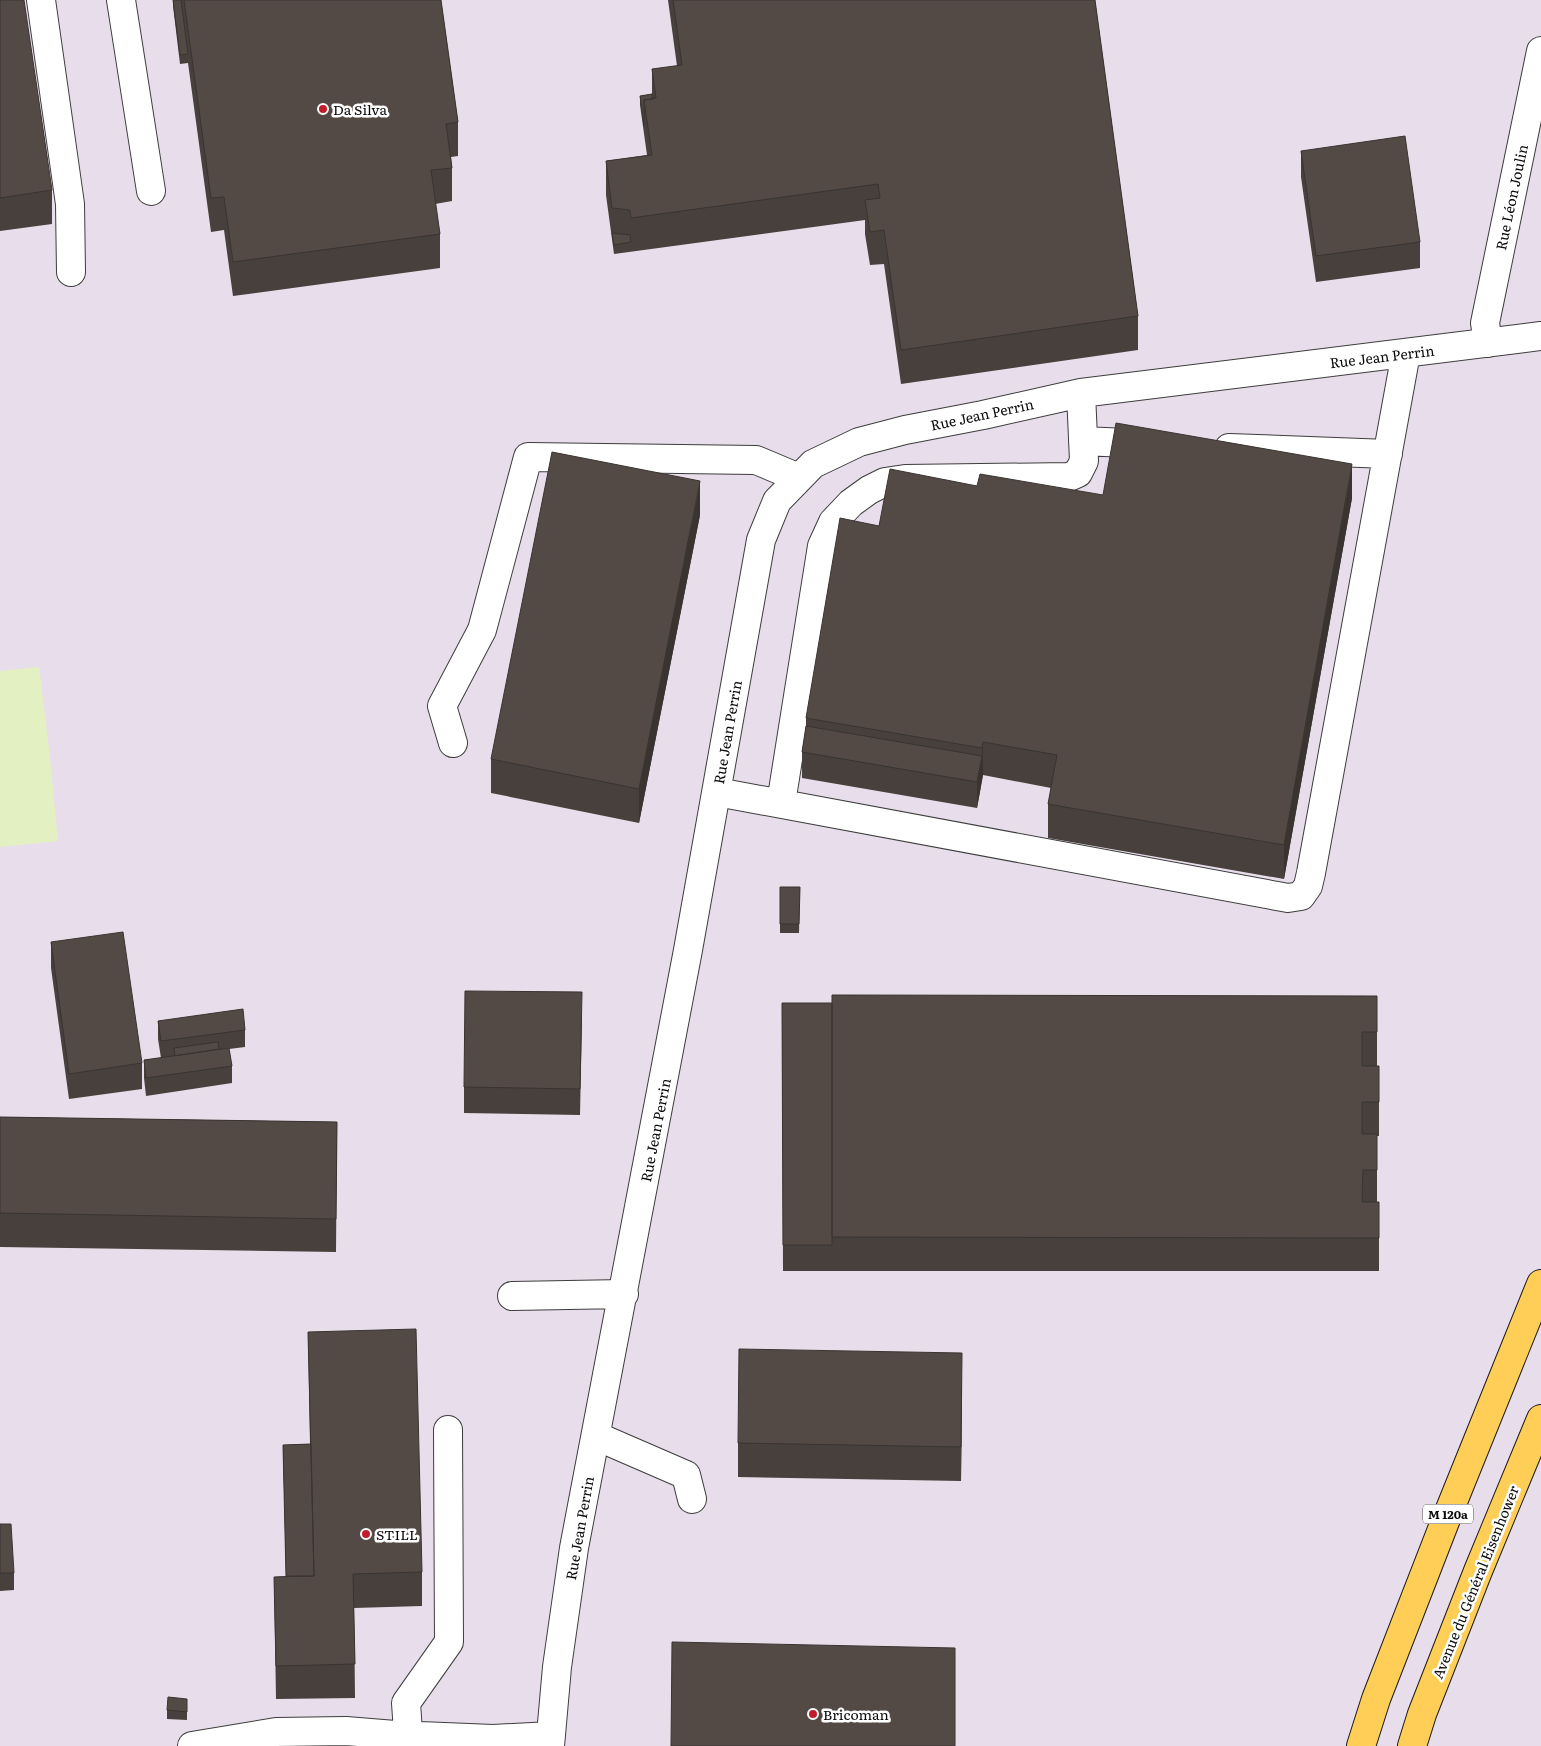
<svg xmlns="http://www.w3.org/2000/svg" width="1541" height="1746" font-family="Literata,serif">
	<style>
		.industrial { fill: #e8ddea }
		.pitch { fill: #e3f1c2 }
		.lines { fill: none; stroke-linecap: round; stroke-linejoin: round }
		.minor-casing { stroke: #3d3d3d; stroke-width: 30 }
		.major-casing { stroke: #1b1b1b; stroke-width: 30 }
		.minor { stroke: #fff; stroke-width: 28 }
		.major { stroke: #ffce57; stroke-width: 28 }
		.wall { fill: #47403c }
		.shaded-wall { fill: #3a3431 }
		.building { fill: #534a46; stroke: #3a3431 }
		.poi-dot { fill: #c01c2b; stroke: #fff; stroke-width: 2 }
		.labels { text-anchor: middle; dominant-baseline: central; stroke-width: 5; stroke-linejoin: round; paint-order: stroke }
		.shield { fill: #fff; stroke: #545454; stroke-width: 1 }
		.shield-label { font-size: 12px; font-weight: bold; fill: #0a0a0a }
		.poi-label { font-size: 14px; fill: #0a0a0a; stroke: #fff; text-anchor: start }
		.street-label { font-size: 14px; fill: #0a0a0a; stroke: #fff }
	</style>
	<rect width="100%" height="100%" fill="#fff9e7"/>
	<!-- industrial -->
	<path class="industrial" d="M0 0H1541V1746H0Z"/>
	<!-- pitch -->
	<path class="pitch" d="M39 667 49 749 58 841 0 847V671Z"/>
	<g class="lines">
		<defs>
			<path id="minor" d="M41 0 70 204 71 272
				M121 0 151 191
				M1488 343 1485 323 1541 51
				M1083 441 1149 444
				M1229 448 1388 454
				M453 743 442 706 482 630 528 457 756 460 799 478
				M717 792 1288 898 1301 896 1308 886 1311 873 1406 353
				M781 803 822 546 833 522 851 503 869 490 885 482 905 479 1069 477 1078 473 1084 461 1081 393
				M512 1296 624 1294
				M596 1436 686 1475 692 1499
				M192 1746 276 1732 346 1731 395 1735 493 1739 551 1736
				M409 1746 406 1703 449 1642 448 1430
				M550 1746 557 1667 574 1548 688 950 761 540 777 501 813 464 859 442 905 430 983 415 1081 393 1541 336"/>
			<path id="major" d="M1361 1746 1376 1699 1446 1519 1541 1284
				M1412 1746 1422 1714 1478 1571 1541 1419"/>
		</defs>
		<!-- minor casing -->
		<use href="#minor" class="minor-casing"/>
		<!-- major casing -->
		<use href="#major" class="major-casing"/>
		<!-- minor -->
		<use href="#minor" class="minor"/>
		<!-- major -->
		<use href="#major" class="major"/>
	</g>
	<!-- wall -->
	<path class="wall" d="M0 0 52 190V224L0 231Z
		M173 0H441L458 122V156L451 157 452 168V201L435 204 440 234V268L233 296 224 230 211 232 188 63 180 64 173 6Z
		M668 0H1095L1138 316V350L901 384 884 264 870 265 865 234V220L614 254 606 195V161L647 155 640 105V96L652 94V69L677 66Z
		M1301 151 1420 242V268L1316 282 1301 177Z
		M977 486 1103 495 1352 498 1284 879 1048 838V804L1051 788 983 775 977 808 802 778V752L806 726V718L879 526Z
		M700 515 639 823 491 793V759Z
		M780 887H800L799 933H780Z
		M51 942 142 1063V1089L69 1099 51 968Z
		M1377 996V1066H1379V1136H1377V1202H1379V1271H783L782 1003H832Z
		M582 1018 580 1115 464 1113V1087Z
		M158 1021 245 1030V1047L229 1049 232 1066V1083L146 1096 144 1078V1060L161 1058 158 1039Z
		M0 1117 337 1122 336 1252 0 1247Z
		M308 1332 422 1572V1606L354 1608 355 1698 276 1699 274 1577 286 1576 283 1445 310 1444Z
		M962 1387 961 1481 738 1477V1443Z
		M0 1524 14 1573V1590L0 1591Z
		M187 1699V1720L167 1719V1710Z"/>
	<!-- shaded-wall -->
	<path class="shaded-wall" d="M1352 464V498L1284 879V845Z
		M700 481V515L639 823V789Z
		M983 742V775L977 808V782L982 756V748Z
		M962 1353V1387L961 1481V1447Z"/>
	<!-- building -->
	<path class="building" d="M0 0H24L52 190 0 198Z
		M173 0H181L188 54 180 55Z
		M184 0H441L458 122 446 124 452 168 431 170 440 234 233 262 224 197 211 198Z
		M673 0H1095L1138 316 901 350 884 230 870 232 865 200 880 198 878 184 631 218 630 210 612 208 606 161 652 155 644 100 656 98 652 69 682 65Z
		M652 94 653 99 644 100V125L640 96Z
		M1405 136 1420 242 1316 256 1301 151Z
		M612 233 630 235 631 242 614 245Z
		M1116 423 1352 464 1284 845 1048 804 1057 755 983 742 982 748 806 718 840 518 879 526 890 469 977 486 980 474 1103 495Z
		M552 452 700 481 639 789 491 759Z
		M806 726 982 756 977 782 802 752Z
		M780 887H800L799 924H780Z
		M123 932 142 1063 69 1074 51 942Z
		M465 991 582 992 580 1089 464 1087Z
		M832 995 1377 996V1032H1362V1066H1379V1102H1362V1134H1377V1170H1363L1362 1202H1379V1238L832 1237Z
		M782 1003H832V1245H783Z
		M243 1009 245 1030 161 1041 158 1021Z
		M218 1042 219 1049 175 1056 174 1048Z
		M229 1048 232 1066 146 1078 144 1060Z
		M0 1117 337 1122 336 1219 0 1213Z
		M416 1329 422 1572 353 1574 355 1664 276 1666 274 1577 314 1576 308 1332Z
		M739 1349 962 1353 961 1447 738 1443Z
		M311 1444 314 1576H286L283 1445Z
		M0 1524H11L14 1573H0Z
		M672 1642 955 1648V1746H671Z
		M168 1697 187 1699V1712L167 1710Z"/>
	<!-- markers -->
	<g class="poi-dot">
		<circle cx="323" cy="109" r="5"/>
		<circle cx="366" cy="1534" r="5"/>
		<circle cx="813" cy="1714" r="5"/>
	</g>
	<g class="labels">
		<!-- shield labels -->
		<rect class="shield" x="1423" y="1504.5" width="50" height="19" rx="4"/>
		<g class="shield-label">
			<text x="1448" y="1514">M 120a</text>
		</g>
		<!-- poi labels -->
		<g class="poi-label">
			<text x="333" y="109">Da Silva</text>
			<text x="376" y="1534">STILL</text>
			<text x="823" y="1714">Bricoman</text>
		</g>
		<!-- street labels -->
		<g class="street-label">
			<text transform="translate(1511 197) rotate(-78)">Rue Léon Joulin</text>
			<text transform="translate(1382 356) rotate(-7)">Rue Jean Perrin</text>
			<text transform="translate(982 414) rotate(-12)">Rue Jean Perrin</text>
			<text transform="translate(727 732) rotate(-80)">Rue Jean Perrin</text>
			<text transform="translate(655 1130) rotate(-79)">Rue Jean Perrin</text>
			<text transform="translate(579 1528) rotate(-80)">Rue Jean Perrin</text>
			<text transform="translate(1475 1582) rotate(-68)">Avenue du Général Eisenhower</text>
		</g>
	</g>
</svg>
